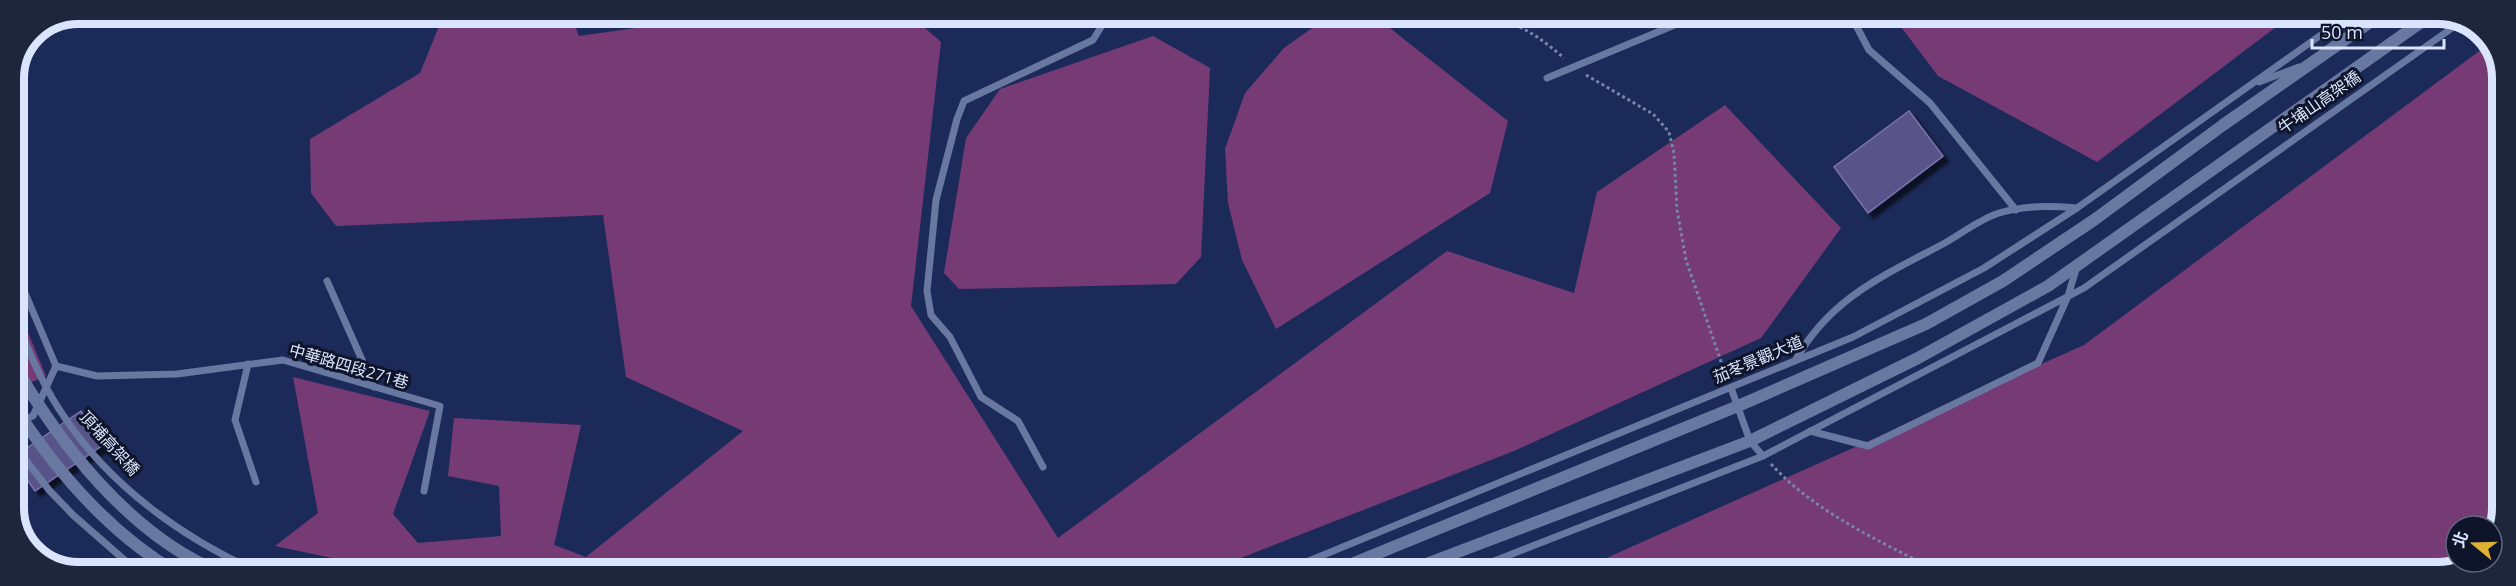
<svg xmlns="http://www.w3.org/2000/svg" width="2516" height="586" font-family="'Open Sans','Noto Sans TC',sans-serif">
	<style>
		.green { fill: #763b75 }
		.building { fill: #585288; stroke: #7a74ad; stroke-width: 1.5; filter: url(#shadow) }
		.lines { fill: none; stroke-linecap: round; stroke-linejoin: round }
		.path { stroke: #7884a8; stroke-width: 3; stroke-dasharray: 3 3; stroke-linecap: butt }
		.service { stroke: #6878a1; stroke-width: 7 }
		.tertiary { stroke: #6878a1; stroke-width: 12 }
		.labels { text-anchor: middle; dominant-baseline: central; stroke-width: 6; stroke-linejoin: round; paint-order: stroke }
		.street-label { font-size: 16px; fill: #dae4fc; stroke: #0e152a }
		.rim { fill: none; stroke: #dae4fc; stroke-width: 8 }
	</style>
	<defs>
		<filter id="shadow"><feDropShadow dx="5.5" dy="5.5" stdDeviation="1.5" flood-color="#0009"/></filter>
	</defs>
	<rect width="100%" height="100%" fill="#1c2a59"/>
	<!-- green -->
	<path class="green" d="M444 14H570L579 36 671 23 684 14H909L941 42 911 306 1058 538 1447 251 1574 293 1597 192 1725 105 1841 228 1761 338 1514 451 1205 572 394 571 275 546 318 513 293 377 430 411 393 514 418 543 501 536 499 486 448 476 454 418 581 425 554 545 586 557 743 431 626 377 603 215 336 226 311 193 310 139 420 73Z
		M1332 14H1372L1508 121 1490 193 1276 329 1242 260 1228 203 1225 149 1245 93 1284 48Z
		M1892 15H2292L2097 162 1938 76Z
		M1153 36 1210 68 1201 257 1176 284 959 289 944 273 966 138 1000 89Z
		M2490 43 2502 70 2501 521 2492 536V526H2456V562H2469L2439 572H1575L2084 345Z
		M14 299 46 376 14 390Z"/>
	<!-- building -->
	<path class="building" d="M1909 111 1943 156 1868 213 1834 167Z
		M81 411 103 445 35 491 14 461V457Z"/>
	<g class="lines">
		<!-- path -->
		<path class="path" d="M1450 14C1462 24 1481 17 1496 20 1523 24 1544 41 1564 58
			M1586 75 1653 114 1669 132 1674 153 1677 210 1686 260 1726 376
			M1771 464C1816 513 1880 541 1939 572"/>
		<!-- service -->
		<path class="service" d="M1850 14 1869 50 1930 103 2016 210
			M1547 78 1701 14
			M2259 82 2299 67
			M14 267 56 366 33 416 14 423
			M327 281 374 387
			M14 317C29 350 42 385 63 415 109 485 181 537 256 571
			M1795 361C1830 298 1883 276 1943 244 1961 234 1980 219 1999 213 2025 205 2051 206 2077 208
			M248 364 235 420 256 482
			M56 366 97 376 177 374 283 360 440 406 424 491
			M1731 388 1750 441 1763 456
			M1810 431 1868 446 2038 363 2068 296 2077 266
			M14 445 49 490 73 515 137 571
			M1043 467 1018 421 981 397 950 337 931 315 927 291 936 200 957 119 964 101 1093 40 1109 14
			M1282 572 1853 337 1984 268 2077 208 2349 15
			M1466 572 1763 456 2084 288 2462 21"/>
		<!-- tertiary -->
		<path class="tertiary" d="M14 364C59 444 130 534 217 571
			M14 406C56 471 107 531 174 571
			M1332 572 1738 406 1926 324 2003 281 2094 220 2223 125 2380 15
			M1405 572 1750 441 1918 358 2048 286 2431 15"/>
	</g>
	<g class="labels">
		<!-- street labels -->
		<g class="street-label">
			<text transform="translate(2319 102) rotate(-35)">牛埔山高架橋</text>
			<text transform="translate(1758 359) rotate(-23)">茄苳景觀大道</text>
			<text transform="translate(349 366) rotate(16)">中華路四段271巷</text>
			<text transform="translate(110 443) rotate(48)">頂埔高架橋</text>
		</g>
	</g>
	<!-- crop -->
	<path d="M0 0H2516V586H0ZM78 24H2438A54 54 0 0 1 2492 78V508A54 54 0 0 1 2438 562H78A54 54 0 0 1 24 508V78A54 54 0 0 1 78 24Z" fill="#1e263b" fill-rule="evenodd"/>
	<path class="rim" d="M78 24H2438A54 54 0 0 1 2492 78V508A54 54 0 0 1 2438 562H78A54 54 0 0 1 24 508V78A54 54 0 0 1 78 24Z"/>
	<!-- north arrow -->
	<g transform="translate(2474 544) rotate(289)"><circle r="28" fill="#0e152a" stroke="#60687e" stroke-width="1.5"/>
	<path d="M0-4.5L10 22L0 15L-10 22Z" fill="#deb133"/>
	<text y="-9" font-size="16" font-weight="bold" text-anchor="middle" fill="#dae4fc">北</text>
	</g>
	<!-- scale -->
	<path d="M2312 39v9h132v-9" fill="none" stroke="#dae4fc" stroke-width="3"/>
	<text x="2321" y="39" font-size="18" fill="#dae4fc" stroke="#0e152a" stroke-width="4.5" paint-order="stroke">50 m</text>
</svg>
